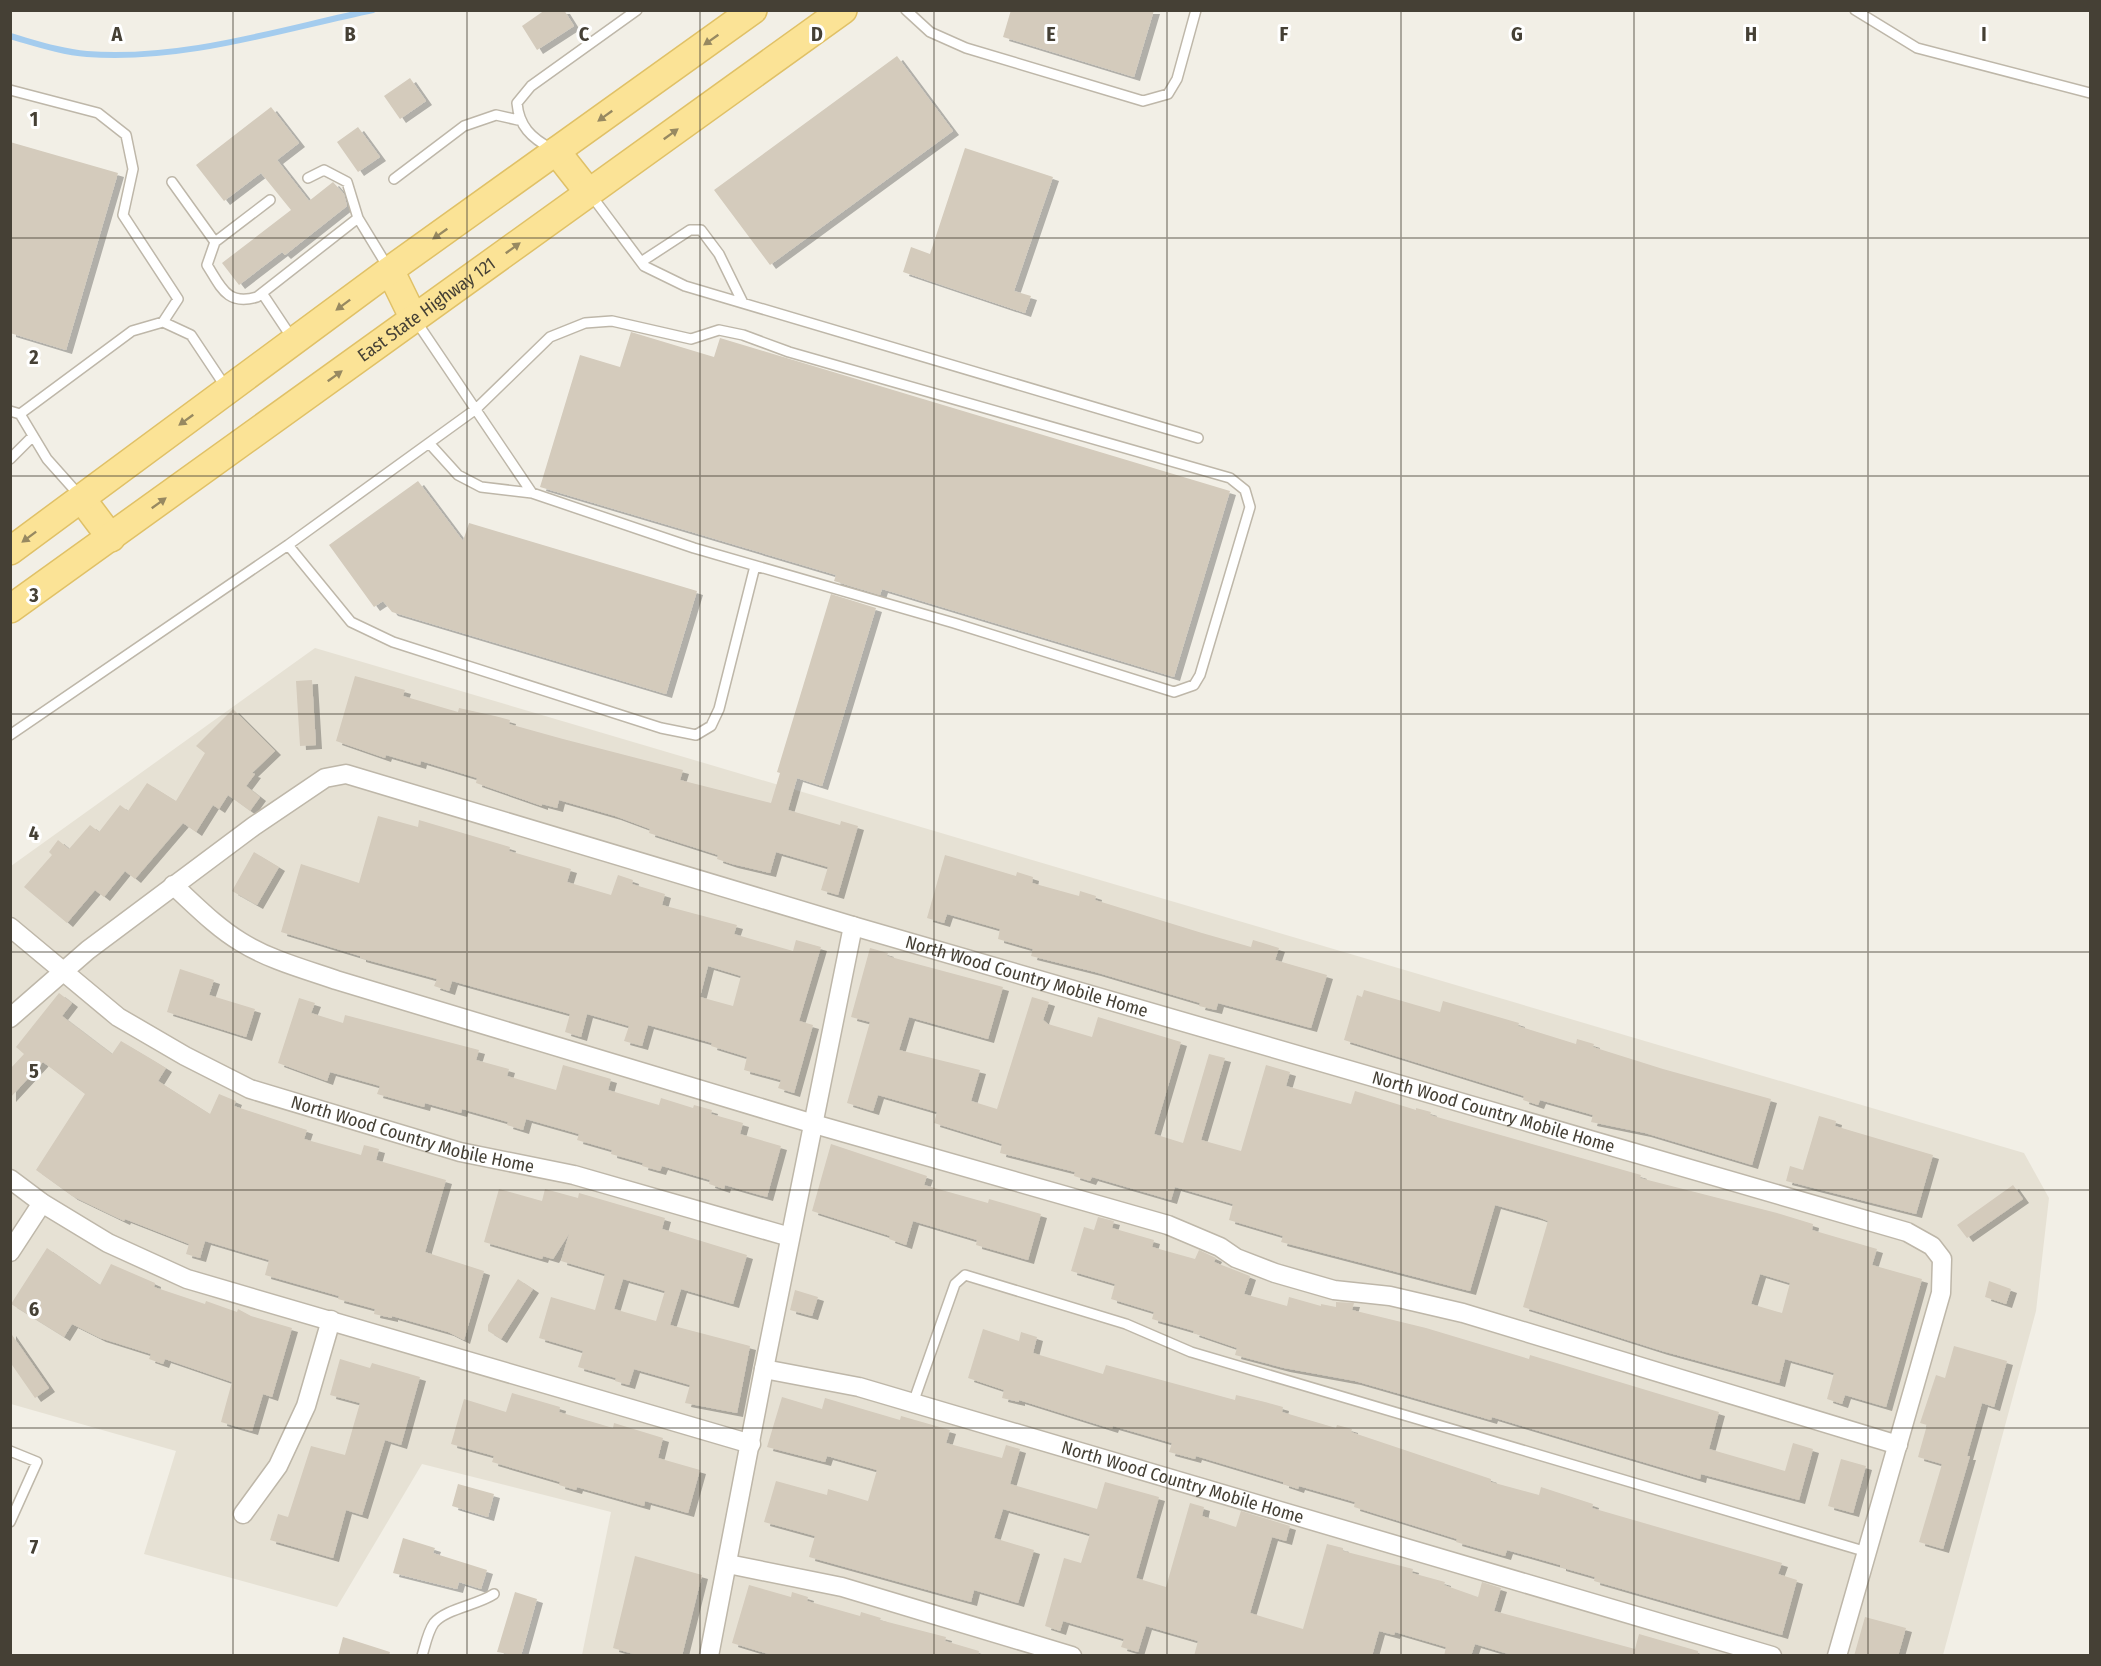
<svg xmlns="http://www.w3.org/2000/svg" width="2101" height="1666" font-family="'Fira Sans Condensed',sans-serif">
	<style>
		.residential { fill: #e6e1d4 }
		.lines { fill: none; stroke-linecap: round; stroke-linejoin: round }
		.stream { stroke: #a4ccee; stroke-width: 6 }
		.building { fill: #d4cbbc; fill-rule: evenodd; filter: url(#shadow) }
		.service-casing { stroke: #beb7a9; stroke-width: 12 }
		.minor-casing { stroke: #beb7a9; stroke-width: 21 }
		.primary-casing { stroke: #e0c167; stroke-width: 30 }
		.service { stroke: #fff; stroke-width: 9 }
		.minor { stroke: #fff; stroke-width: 18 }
		.primary { stroke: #fbe396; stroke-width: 27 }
		.oneway { fill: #978961 }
		.grid { fill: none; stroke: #454035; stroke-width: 1.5; stroke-opacity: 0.55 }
		.labels { text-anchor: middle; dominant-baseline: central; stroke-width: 6; stroke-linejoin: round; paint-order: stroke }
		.street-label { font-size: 18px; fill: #454035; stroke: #fff }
		.grid-label { font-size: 20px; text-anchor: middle; font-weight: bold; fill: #454035; stroke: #fff; stroke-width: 6; stroke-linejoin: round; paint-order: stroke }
	</style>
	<defs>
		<filter id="shadow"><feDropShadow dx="6" dy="4" stdDeviation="0" flood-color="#0004"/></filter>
	</defs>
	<rect width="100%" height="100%" fill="#f2efe6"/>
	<!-- residential -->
	<path class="residential" d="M315 648 2024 1153 2049 1198 2036 1311 1943 1655H582L611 1512 422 1464 337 1607 144 1554 176 1451 11 1404V866Z"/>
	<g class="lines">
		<!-- stream -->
		<path class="stream" d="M10 36C35 43 61 52 87 54 184 61 278 30 373 10"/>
	</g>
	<!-- building -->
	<path class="building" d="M545 10H564L574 26 537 50 522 26Z
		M1011 10H1154L1134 77 1003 37Z
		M897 56 953 131 770 265 714 190Z
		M410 78 426 101 400 119 384 96Z
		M271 107 299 143 277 160 309 201 333 182 344 194 347 206 285 255 282 252 239 285 222 263 291 210 261 173 224 201 196 165Z
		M358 127 380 157 358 172 337 142Z
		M10 142 118 173 66 350 10 333Z
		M965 148 1053 177 1014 291 1031 296 1025 313 903 272 911 247 930 254Z
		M631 332 714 357 720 338 1230 491 1174 677 882 589 880 595 834 581 836 575 540 487 580 355 620 367Z
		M418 481 463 541 469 523 697 591 666 694 392 612 383 601 374 607 329 545Z
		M831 594 876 608 822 786 797 778 788 810 840 825 841 821 858 826 838 895 821 890 828 867 776 852 770 873 732 864 717 859 718 855 649 833 650 829 615 816 559 800 557 808 542 804V806L476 783 477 778 421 761 420 765 386 755 385 758 336 741 355 676 405 690 403 696 458 712 459 708 495 716 510 720 509 724 563 739 683 770 680 780 771 803 780 773 777 772Z
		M312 680 316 745 300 746 296 681Z
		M233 709 275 751 252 773 255 774 246 786 260 797 250 811 228 795 219 809 213 805 196 832 183 823 135 879 125 871 104 897 95 890 67 923 24 887 52 855 49 852 58 840 69 849 90 825 99 832 120 805 128 811 147 783 176 801 205 753 196 746Z
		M378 816 418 827 419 820 510 847 509 851 571 869 567 882 611 895 618 875 633 880 632 884 665 894 662 905 737 925 734 934 793 951 796 940 821 947 799 1021 813 1025 794 1093 778 1088 781 1080 744 1070 747 1057 711 1046 712 1043 648 1025 642 1046 624 1041 629 1026 587 1014 581 1037 565 1032 570 1014 452 981 449 991 434 986 437 979 360 958V956L281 932 301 864 359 883ZM708 966 741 976 733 1006 700 997Z
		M254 852 279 867 257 905 232 891Z
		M945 855 1016 876 1017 872 1033 877 1032 883 1079 896 1080 891 1096 896 1095 900 1202 933 1251 947 1253 940 1279 948 1275 960 1327 975 1311 1028 1218 1003 1216 1010 1199 1006 1200 1003 1095 972 1031 956 1033 949 998 939 1000 929 947 914 944 923 927 918Z
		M870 948 888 953 887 956 1003 987 988 1039 909 1017 899 1050 980 1070 971 1101 997 1109 1032 997 1049 1002 1043 1020 1048 1024 1092 1037 1098 1017 1181 1042 1154 1134 1183 1143 1209 1054 1225 1058 1201 1140 1241 1151 1266 1065 1290 1072 1286 1086 1351 1104 1355 1091 1416 1110V1108L1431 1112 1430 1115 1641 1175 1640 1178 1777 1213 1813 1224 1812 1230 1877 1249 1872 1265 1922 1279 1886 1407 1845 1395 1842 1404 1827 1399 1834 1373 1785 1359 1779 1383 1662 1351 1523 1307 1548 1221 1538 1217 1495 1205 1470 1291 1281 1242 1283 1236 1229 1220 1233 1204 1175 1187 1171 1200 1092 1177 1090 1181 1074 1176 1075 1172 1000 1153 1002 1144 934 1123 937 1112 878 1095 873 1111 847 1103 870 1022 851 1017ZM1760 1274 1790 1283 1782 1313 1751 1304Z
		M180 969 214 980 209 995 255 1009 246 1037 167 1012Z
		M1364 990 1440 1012 1443 1001 1519 1023 1518 1026 1576 1044 1577 1039 1594 1044 1593 1047 1663 1069 1771 1099 1752 1165 1645 1133 1591 1122 1593 1115 1540 1100 1538 1105 1523 1100 1524 1096 1344 1040 1357 995 1362 997Z
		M59 993 72 1003 62 1016 112 1054 121 1041 153 1060 166 1068 158 1081 210 1114 219 1094 236 1101 234 1106 307 1130 304 1139 361 1155 364 1145 379 1149 376 1160 446 1180 425 1252 484 1271 464 1340 448 1332 392 1316V1318L374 1314 375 1309 338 1299 339 1296 265 1275 269 1260 205 1241 200 1258 186 1254 189 1244 125 1219 124 1221 72 1196 36 1170 85 1094 43 1062 10 1098V1069L24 1054 16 1047Z
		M299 998 315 1003 311 1013 343 1023 345 1015 479 1050 476 1060 509 1069 507 1076 556 1090 563 1065 611 1079 608 1090 659 1105 661 1098 693 1108 694 1105 712 1110 711 1114 743 1123 740 1134 781 1146 767 1197 725 1185 724 1189 709 1184 710 1180 662 1166 660 1171 642 1166 643 1163 611 1154 612 1150 577 1140 579 1134 526 1119 523 1130 507 1125 508 1122 462 1109 461 1113 425 1103 424 1107 377 1094 380 1086 330 1072 327 1081 278 1063Z
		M1819 1116 1836 1121 1835 1126 1933 1155 1916 1214 1786 1181 1790 1166 1803 1170Z
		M831 1144 927 1176 924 1185 988 1203 989 1199 1041 1214 1028 1260 976 1245 977 1240 913 1221 906 1245 889 1239 890 1236 812 1211Z
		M2013 1185 2023 1199 1967 1238 1957 1225Z
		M499 1189 542 1201 545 1189 578 1198 579 1193 665 1218 662 1229 747 1255 733 1304 681 1289 670 1325 750 1346 737 1413 685 1403 690 1385 634 1369 629 1385 615 1381 616 1378 578 1367 583 1351 539 1338 551 1297 595 1310 605 1274 561 1261 569 1234 553 1259 543 1256 542 1259 484 1242ZM623 1279 665 1291 656 1321 614 1309Z
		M1098 1217 1114 1221 1112 1228 1154 1240 1152 1247 1195 1259 1199 1250 1216 1258 1214 1262 1250 1276 1244 1294 1287 1306 1289 1297 1321 1306V1304L1336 1307V1302L1354 1303 1352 1310 1426 1328 1529 1359 1530 1355 1719 1412 1709 1449 1785 1471 1793 1443 1813 1449 1799 1500 1701 1474 1700 1479 1492 1417 1491 1420 1355 1381 1284 1368 1235 1355 1237 1348 1193 1333 1194 1331 1152 1319 1154 1312 1111 1299 1115 1284 1071 1271 1084 1227 1094 1230Z
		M47 1248 100 1285 111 1264 155 1283 154 1287 205 1304 206 1301 237 1312 238 1309 251 1316 292 1328 272 1397 263 1394 252 1431 221 1422 232 1382 165 1359 163 1364 149 1359 151 1354 100 1338 72 1324 64 1337 11 1304Z
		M518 1279 533 1289 501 1339 488 1331V1325Z
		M1989 1281 2011 1289 2006 1304 1985 1297Z
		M795 1290 818 1297 812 1316 790 1310Z
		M983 1329 1019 1341 1021 1332 1037 1337 1033 1353 1103 1374 1106 1365 1235 1400 1236 1395 1265 1402 1283 1407 1282 1412 1336 1428 1337 1425 1352 1429 1351 1432 1491 1479V1482L1539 1495 1541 1487 1593 1504 1592 1508 1782 1563 1778 1574 1797 1580 1782 1635 1594 1581 1595 1577 1560 1567V1565L1507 1550 1505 1556 1456 1542 1457 1539 1354 1507 1355 1502 1299 1486 1298 1489 1283 1484V1482L1196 1456 1195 1459 1169 1452 1172 1443 1113 1426 1112 1429 1019 1400V1402L1002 1398 1004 1390 968 1378Z
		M10 1332 49 1388 35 1398 10 1362Z
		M1954 1346 2007 1361 1994 1407 1982 1403 1967 1456H1970L1943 1549 1919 1542 1942 1464 1918 1457 1927 1425 1920 1423 1936 1375 1945 1378Z
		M340 1359 370 1368 372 1363 420 1377 401 1445 385 1440 362 1515 346 1510 333 1558 270 1540 278 1514 288 1517 311 1446 345 1455 360 1403 330 1395Z
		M512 1393 560 1407 559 1412 613 1428 614 1423 663 1438 658 1458 700 1470 688 1513 645 1501 644 1506 577 1487 576 1490 559 1485 560 1482 492 1462 494 1456 451 1444 464 1399 506 1412Z
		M782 1397 822 1409 825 1398 900 1420 901 1416 950 1430 946 1443 1002 1458 1006 1445 1020 1449 1010 1484 1097 1509 1105 1482 1159 1497 1136 1578 1166 1587 1190 1503 1204 1507 1202 1516 1236 1527 1241 1511 1290 1526 1286 1541 1272 1537 1250 1613 1303 1629 1327 1544 1343 1548V1551L1413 1569 1412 1573 1445 1582 1444 1585 1478 1597 1482 1582 1501 1588 1494 1611 1635 1649 1639 1634 1698 1651V1656H1515L1475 1644 1471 1656H1444L1446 1647 1395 1632 1394 1635 1379 1631 1372 1656H1194L1198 1641 1146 1626 1138 1652 1121 1647 1124 1639 1063 1621 1060 1631 1045 1626 1064 1558 1081 1563 1090 1534 1003 1509 994 1538 1034 1550 1018 1603 974 1590 971 1602 809 1557 815 1536 764 1522 776 1481 827 1495 828 1489 868 1501 877 1470 827 1456 825 1462 767 1447Z
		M1841 1459 1866 1466 1853 1513 1828 1506Z
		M458 1484 494 1494 488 1517 452 1506Z
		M403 1538 435 1548 433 1553 487 1570 481 1589 459 1582 457 1589 393 1573Z
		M635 1556 702 1575 682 1656H640L613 1648Z
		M749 1585 791 1597 792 1592 808 1597 807 1601 860 1616 861 1612 881 1618 880 1620 946 1637 945 1641 979 1651 978 1656H775L732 1643Z
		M515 1592 537 1599 521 1656 497 1652Z
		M1865 1617 1906 1628 1898 1656H1854Z
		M343 1637 390 1652 389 1656H338Z"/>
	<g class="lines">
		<defs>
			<path id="service" d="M906 10 930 32 966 48 1143 101 1168 94 1177 79 1196 10
				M1855 10 1917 48 2090 93
				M10 90 98 113 126 135 133 169 123 215 178 299 163 322
				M552 149C531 138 519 126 517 103L531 86 637 10
				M308 178 324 170 347 182 358 218 389 269
				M394 179 464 126 496 115 518 120
				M172 182 215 242
				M591 195 644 266 685 286 1198 438
				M270 200 215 242 207 265C221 287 227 306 257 297L358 218
				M641 262 690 230H701L719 254 743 303
				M262 293 292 338
				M10 411 20 414 47 459 80 496
				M20 414 132 331 163 322 191 335 227 389
				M429 443 458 475 481 487 532 493
				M10 459 33 436
				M288 545 351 622 393 642 661 728 696 735 711 726 719 709 755 566
				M10 735 288 545 476 409 550 337 585 323 612 321 691 339 719 330 743 335 789 352 1230 478 1245 490 1250 507 1200 675 1194 685 1174 692 954 623 694 548 532 493 416 321
				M913 1403 955 1284 965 1275 1126 1324 1191 1352 1867 1552
				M10 1451 37 1462 10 1522
				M422 1656C425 1646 428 1631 434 1623 445 1609 478 1605 494 1594"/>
			<g id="minor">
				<path d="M173 885C195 905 216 927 241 942 270 960 304 969 336 980L814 1124 1168 1225 1220 1247 1236 1258 1275 1273 1334 1290 1390 1296 1463 1313 1898 1445"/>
				<path id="s1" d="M10 927 118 1017 185 1056 250 1089 460 1152 574 1175 790 1237"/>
				<path id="s2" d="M10 1018 88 950 254 826 325 778 346 774 853 926 1907 1232 1932 1246 1942 1259 1941 1293 1837 1656"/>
				<path d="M10 1179 42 1203 108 1243 187 1279 751 1444"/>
				<path d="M10 1252 42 1203"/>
				<path id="s3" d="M764 1369 859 1387 1772 1656"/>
				<path d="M243 1514 278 1466 306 1406 331 1320"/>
				<path d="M728 1564 842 1587 1072 1656"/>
				<path d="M709 1656 764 1369 853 926"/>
			</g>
			<g id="primary">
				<path d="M556 151 589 193"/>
				<path d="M390 270 414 319"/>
				<path d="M81 498 111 538"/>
				<path d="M10 551 390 270 753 10"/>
				<path id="s4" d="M10 609 843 10"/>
			</g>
		</defs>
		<!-- service casing -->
		<use href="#service" class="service-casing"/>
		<!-- minor casing -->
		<use href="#minor" class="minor-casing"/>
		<!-- primary casing -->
		<use href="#primary" class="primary-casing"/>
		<!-- service -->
		<use href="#service" class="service"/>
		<!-- minor -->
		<use href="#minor" class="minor"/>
		<!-- primary -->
		<use href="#primary" class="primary"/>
	</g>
	<!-- one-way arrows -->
	<defs><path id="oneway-solid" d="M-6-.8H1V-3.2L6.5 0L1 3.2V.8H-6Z" transform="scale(1.5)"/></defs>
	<g class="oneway">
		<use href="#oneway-solid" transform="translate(711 40) rotate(145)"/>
		<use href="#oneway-solid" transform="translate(605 116) rotate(144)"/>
		<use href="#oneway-solid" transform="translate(671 134) rotate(-36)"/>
		<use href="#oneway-solid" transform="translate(440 234) rotate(145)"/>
		<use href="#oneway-solid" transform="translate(513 248) rotate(-36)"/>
		<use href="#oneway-solid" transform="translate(343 305) rotate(143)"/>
		<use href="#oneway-solid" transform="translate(335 376) rotate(-36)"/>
		<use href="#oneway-solid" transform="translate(186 420) rotate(144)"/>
		<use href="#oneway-solid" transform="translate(159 503) rotate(-36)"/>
		<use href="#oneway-solid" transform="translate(29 537) rotate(143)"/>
	</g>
	<!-- grid -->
	<path class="grid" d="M233 10V1656M467 10V1656M700 10V1656M934 10V1656M1167 10V1656M1401 10V1656M1634 10V1656M1868 10V1656M10 238H2090M10 476H2090M10 714H2090M10 952H2090M10 1190H2090M10 1428H2090"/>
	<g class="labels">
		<!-- street labels -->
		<g class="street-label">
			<text stroke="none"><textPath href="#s4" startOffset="513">East State Highway 121</textPath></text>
			<text stroke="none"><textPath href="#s2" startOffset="1128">North Wood Country Mobile Home</textPath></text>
			<text stroke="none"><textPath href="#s2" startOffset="1614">North Wood Country Mobile Home</textPath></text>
			<text stroke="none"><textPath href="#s1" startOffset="460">North Wood Country Mobile Home</textPath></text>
			<text stroke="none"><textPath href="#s3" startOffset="434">North Wood Country Mobile Home</textPath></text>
		</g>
	</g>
	<g class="grid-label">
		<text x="117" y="41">A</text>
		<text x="350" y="41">B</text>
		<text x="584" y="41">C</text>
		<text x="817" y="41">D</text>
		<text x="1051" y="41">E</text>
		<text x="1284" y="41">F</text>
		<text x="1517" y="41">G</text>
		<text x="1751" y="41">H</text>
		<text x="1984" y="41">I</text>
		<text x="34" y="126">1</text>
		<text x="34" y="364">2</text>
		<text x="34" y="602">3</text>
		<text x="34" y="840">4</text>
		<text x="34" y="1078">5</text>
		<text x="34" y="1316">6</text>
		<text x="34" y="1554">7</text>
	</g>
	<!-- border -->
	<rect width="2101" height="1666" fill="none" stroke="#454035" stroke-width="24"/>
</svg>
